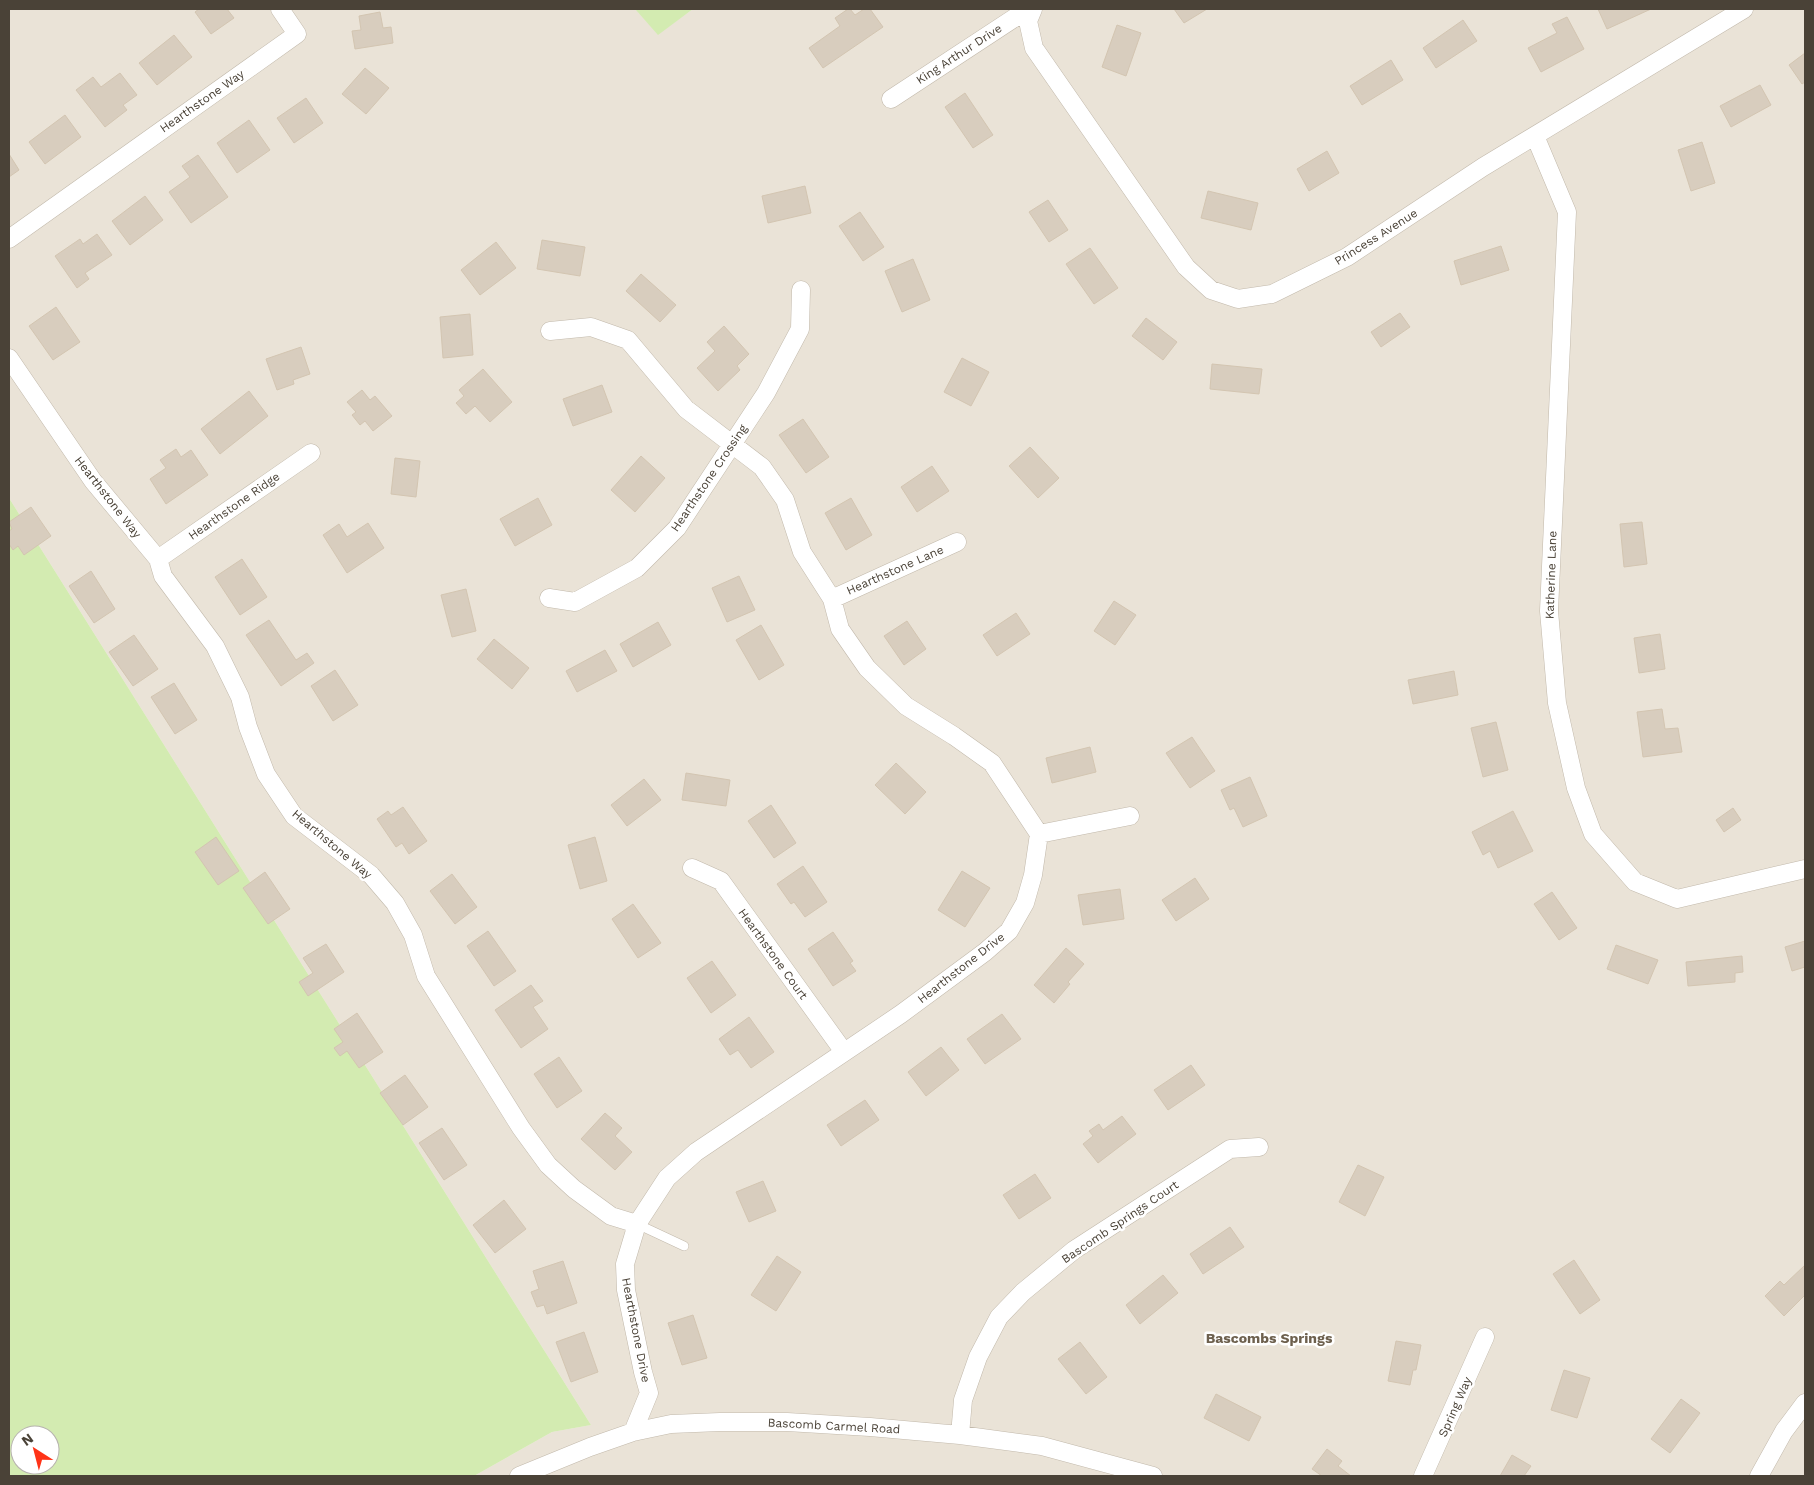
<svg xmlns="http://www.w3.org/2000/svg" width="1814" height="1485" font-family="'Work Sans',sans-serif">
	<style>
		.residential { fill: #eae3d7 }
		.green { fill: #d3ebb1; fill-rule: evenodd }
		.building { fill: #d8cdbe; stroke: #d3c5b1 }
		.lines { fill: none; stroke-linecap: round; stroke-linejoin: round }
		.lane-casing { stroke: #c2b9ab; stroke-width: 10 }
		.street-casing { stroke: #c2b9ab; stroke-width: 19 }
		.lane { stroke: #fff; stroke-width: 9 }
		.street { stroke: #fff; stroke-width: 18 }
		.labels { text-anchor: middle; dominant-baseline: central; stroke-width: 5; stroke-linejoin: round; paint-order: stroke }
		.street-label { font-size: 12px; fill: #4a4237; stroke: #fff }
		.neighbourhood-label { font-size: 14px; font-weight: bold; fill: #6d604e; stroke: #fff }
	</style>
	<rect width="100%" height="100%" fill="#f5f1e9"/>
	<!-- residential -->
	<path class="residential" d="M9 9H635L658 34 693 9H1805V1476H474L552 1432 591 1425 9 498Z"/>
	<!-- green -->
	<path class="green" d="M635 9H693L658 35Z
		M9 498 591 1425 552 1432 474 1476H9ZM20 1435H50V1465H20Z"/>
	<!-- building -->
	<path class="building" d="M199 9H227L234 18 211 34 195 12Z
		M848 9H850L855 15 864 9H870L883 27 823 68 809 48 840 26 835 18Z
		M1174 9H1207L1184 23Z
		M1598 9H1651L1607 29Z
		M380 12 383 28 391 27 393 43 355 49 352 31 361 30 359 16Z
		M1567 17 1584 49 1541 72 1528 48 1557 33 1552 24Z
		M1463 20 1477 41 1436 68 1423 48Z
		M1117 25 1141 33 1126 76 1102 67Z
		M174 35 192 57 157 85 139 63Z
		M1805 53V82L1802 84 1789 65Z
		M1391 60 1403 80 1362 105 1350 86Z
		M365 68 389 88 366 114 342 94Z
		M120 73 137 95 123 105 127 110 105 127 76 90 93 77 101 87Z
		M1760 85 1771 105 1731 127 1720 106Z
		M965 93 993 135 973 148 945 107Z
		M306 98 323 123 294 143 277 118Z
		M65 115 81 137 45 164 29 142Z
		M249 120 270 150 237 173 217 143Z
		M1702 142 1715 183 1691 191 1678 150Z
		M1327 151 1339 173 1309 191 1297 169Z
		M9 154 19 170 9 177Z
		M198 155 228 197 191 223 169 192 190 177 182 166Z
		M805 186 811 213 768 223 762 196Z
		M1208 191 1258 203 1251 230 1201 218Z
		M145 196 163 220 130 245 112 221Z
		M1048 200 1068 230 1049 242 1029 212Z
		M860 212 884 247 863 261 839 226Z
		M97 234 112 255 85 273 89 279 77 288 55 256 80 239 83 244Z
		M542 240 585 247 580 276 537 269Z
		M496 242 516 268 480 295 461 270Z
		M1501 246 1509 270 1461 285 1454 261Z
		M1090 248 1118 288 1094 304 1066 264Z
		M913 259 930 300 902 312 885 271Z
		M641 274 676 305 660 322 626 291Z
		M56 307 80 342 53 360 29 326Z
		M1400 313 1410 327 1381 347 1371 332Z
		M470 314 473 355 443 358 440 317Z
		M1146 318 1177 342 1163 360 1132 336Z
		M724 326 749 354 737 366 740 370 718 391 697 368 715 351 707 342Z
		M301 347 310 374 293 380 294 384 277 390 266 359Z
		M962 358 989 372 971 406 944 392Z
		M1212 364 1262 369 1259 394 1210 389Z
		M483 369 512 402 490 422 475 406 466 414 456 403 464 396 459 390Z
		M602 385 612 412 573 426 563 399Z
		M362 390 370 400 375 396 392 416 373 431 365 421 360 425 352 415 356 412 347 402Z
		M249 391 268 416 220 454 201 429Z
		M803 419 829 457 806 473 779 435Z
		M1030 447 1059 478 1038 498 1009 466Z
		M176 449 181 457 191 450 208 475 166 504 150 479 166 468 160 460Z
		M641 456 665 478 635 512 611 490Z
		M395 458 420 461 416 497 391 494Z
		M932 466 949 491 917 512 901 487Z
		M538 498 552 525 515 546 500 519Z
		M851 498 872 535 846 550 825 513Z
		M31 507 51 536 24 555 18 546 13 550 9 544V531L12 529 9 522Z
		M1642 522 1647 564 1624 567 1620 524Z
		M368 523 384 548 347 573 323 535 339 524 347 537Z
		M242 559 267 597 240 615 215 577Z
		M91 571 115 609 94 623 69 586Z
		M739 576 755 610 727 622 712 588Z
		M466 589 476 631 452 637 441 595Z
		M1114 601 1136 615 1115 645 1094 631Z
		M1016 613 1030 634 997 656 983 635Z
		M269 620 296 660 307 653 314 663 281 686 246 635Z
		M907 621 926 649 904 665 884 636Z
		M658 622 671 645 633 667 620 644Z
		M761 625 784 665 759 680 736 640Z
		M1660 634 1665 669 1639 673 1634 638Z
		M134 635 158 669 133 686 109 652Z
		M494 639 529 668 512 689 477 659Z
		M605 650 617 671 577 692 566 671Z
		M335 670 358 705 333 721 311 686Z
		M1454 671 1458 695 1413 704 1408 680Z
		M174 683 197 720 175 734 151 697Z
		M1662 709 1665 729 1678 728 1682 752 1643 757 1637 712Z
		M1496 722 1508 770 1483 777 1471 728Z
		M1192 737 1215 771 1190 788 1166 753Z
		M1090 747 1096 772 1052 783 1046 758Z
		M896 763 926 792 905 814 875 785Z
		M686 773 730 780 726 806 682 800Z
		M1250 777 1267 816 1243 827 1234 808 1230 810 1221 790Z
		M644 779 661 800 627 826 611 805Z
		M771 805 796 843 774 858 748 821Z
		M403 807 427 841 409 854 402 843 396 847 377 819 388 811 391 815Z
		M1733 808 1741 820 1724 832 1716 820Z
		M1513 811 1533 851 1498 868 1490 851 1483 855 1472 832Z
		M216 837 239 871 218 885 195 852Z
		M595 837 607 881 580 889 568 845Z
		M803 866 827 902 805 917 794 902 791 904 777 884Z
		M962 871 990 888 965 927 938 910Z
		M265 872 290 909 268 924 243 888Z
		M452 874 477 907 455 924 430 891Z
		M1195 878 1209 899 1176 921 1162 900Z
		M1120 889 1124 919 1083 925 1078 895Z
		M1552 892 1577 928 1559 940 1534 904Z
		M633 904 661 943 638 958 612 919Z
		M488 931 516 971 494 986 467 946Z
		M833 932 853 961 850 963 856 971 833 986 808 949Z
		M1805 941V967L1792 971 1785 947Z
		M326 944 344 972 308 996 299 982 313 973 303 958Z
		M1616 945 1658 960 1648 984 1607 969Z
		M1066 948 1084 964 1068 982 1070 984 1054 1003 1034 985Z
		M1742 956 1743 972 1735 973V982L1688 986 1686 962Z
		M712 961 736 995 711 1013 687 978Z
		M531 985 543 1001 533 1007 548 1029 521 1048 495 1010Z
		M357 1013 383 1052 359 1068 347 1051 340 1056 334 1048 343 1042 334 1029Z
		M1002 1014 1021 1039 985 1064 967 1039Z
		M749 1017 774 1052 751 1068 738 1050 730 1055 719 1039Z
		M941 1047 959 1070 926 1096 908 1072Z
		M559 1057 582 1091 557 1108 534 1074Z
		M1191 1065 1205 1085 1168 1110 1154 1090Z
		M405 1075 428 1107 403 1125 380 1093Z
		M865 1100 879 1120 841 1146 827 1125Z
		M605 1113 622 1128 615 1136 632 1152 615 1170 581 1139Z
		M1122 1116 1136 1134 1098 1163 1083 1144 1093 1136 1089 1131 1099 1124 1103 1130Z
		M442 1128 467 1165 444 1180 419 1143Z
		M1358 1165 1384 1177 1365 1216 1339 1202Z
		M1035 1174 1051 1198 1019 1219 1003 1195Z
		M763 1181 776 1211 749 1222 736 1192Z
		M504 1200 526 1229 495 1253 473 1225Z
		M1230 1227 1244 1247 1203 1274 1190 1254Z
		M777 1256 801 1272 776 1311 751 1295Z
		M1574 1260 1600 1300 1580 1314 1553 1274Z
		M563 1261 577 1303 547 1314 544 1305 537 1307 531 1292 539 1289 533 1271Z
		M1805 1265V1295L1784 1316 1765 1296 1780 1281 1784 1285Z
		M1163 1275 1178 1293 1140 1324 1126 1305Z
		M693 1315 707 1358 682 1365 668 1323Z
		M584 1332 598 1372 571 1382 556 1342Z
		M1396 1341 1421 1345 1416 1370H1413L1410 1385 1388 1381Z
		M1080 1342 1107 1377 1086 1394 1058 1359Z
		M1564 1370 1590 1378 1577 1418 1551 1410Z
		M1216 1394 1261 1417 1249 1441 1204 1418Z
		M1681 1399 1700 1413 1670 1453 1651 1439Z
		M1327 1449 1342 1461 1338 1466 1351 1476H1322L1312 1469Z
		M1512 1455 1531 1466 1524 1476H1500Z"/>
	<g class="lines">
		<defs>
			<path id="lane" d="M637 1224 684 1246"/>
			<path id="street" d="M1033 9 1028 21 1034 48 1186 267 1211 290 1238 299 1272 294 1347 257 1483 167 1744 9
				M891 99 1028 9
				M1535 136 1567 212 1549 611 1557 703 1576 788 1593 834 1635 882 1677 899 1805 869
				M9 239 297 34 280 9
				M550 331 591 327 628 340 686 409 762 467 785 500 802 552 832 599 840 629 867 668 906 706 954 736 992 763 1039 834 1033 875 1025 903 1009 931 985 952 901 1014 696 1152 667 1178 637 1224 625 1264 626 1290 643 1372 649 1393 633 1432
				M9 358 93 481 158 559 163 576 215 646 240 697 248 727 266 774 294 816 371 875 395 903 413 935 426 976 521 1128 548 1165 574 1189 611 1216 637 1224
				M158 559 311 453
				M549 598 575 602 637 568 677 528 766 393 800 329 801 290
				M832 599 957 542
				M1039 834 1130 816
				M692 868 721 881 844 1052
				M960 1435 963 1400 978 1357 999 1317 1023 1292 1074 1250 1230 1149 1259 1147
				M519 1476 590 1447 633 1432 671 1424 720 1422H787L870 1427 960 1435 1042 1446 1153 1476
				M1423 1476 1485 1337
				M1759 1476 1784 1431 1805 1403"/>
		</defs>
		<!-- lane casing -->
		<use href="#lane" class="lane-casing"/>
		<!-- street casing -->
		<use href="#street" class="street-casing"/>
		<!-- lane -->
		<use href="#lane" class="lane"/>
		<!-- street -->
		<use href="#street" class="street"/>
	</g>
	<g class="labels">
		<!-- street labels -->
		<g class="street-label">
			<text transform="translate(959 54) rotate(-33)">King Arthur Drive</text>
			<text transform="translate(202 101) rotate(-35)">Hearthstone Way</text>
			<text transform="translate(1376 237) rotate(-32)">Princess Avenue</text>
			<text transform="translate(709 478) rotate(-56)">Hearthstone Crossing</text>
			<text transform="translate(108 497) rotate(52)">Hearthstone Way</text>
			<text transform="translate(234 506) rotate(-35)">Hearthstone Ridge</text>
			<text transform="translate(895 570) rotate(-24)">Hearthstone Lane</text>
			<text transform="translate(1551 575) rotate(-88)">Katherine Lane</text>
			<text transform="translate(332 844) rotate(40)">Hearthstone Way</text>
			<text transform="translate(773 954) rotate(54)">Hearthstone Court</text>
			<text transform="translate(961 968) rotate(-38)">Hearthstone Drive</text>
			<text transform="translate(1120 1222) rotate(-34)">Bascomb Springs Court</text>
			<text transform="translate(636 1330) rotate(79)">Hearthstone Drive</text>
			<text transform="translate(1455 1407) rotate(-66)">Spring Way</text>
			<text transform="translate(834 1426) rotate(3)">Bascomb Carmel Road</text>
		</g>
		<!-- neighbourhood labels -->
		<g class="neighbourhood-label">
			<text x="1269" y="1338">Bascombs Springs</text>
		</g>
	</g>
	<!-- border -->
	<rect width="1814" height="1485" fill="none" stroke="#4a4237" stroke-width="20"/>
	<!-- north arrow -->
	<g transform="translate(35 1450) rotate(324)"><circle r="24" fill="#ffffff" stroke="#b7b3af"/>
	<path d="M0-4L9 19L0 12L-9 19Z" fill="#ff3317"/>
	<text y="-8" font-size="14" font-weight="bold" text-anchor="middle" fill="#4a4237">N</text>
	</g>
</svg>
